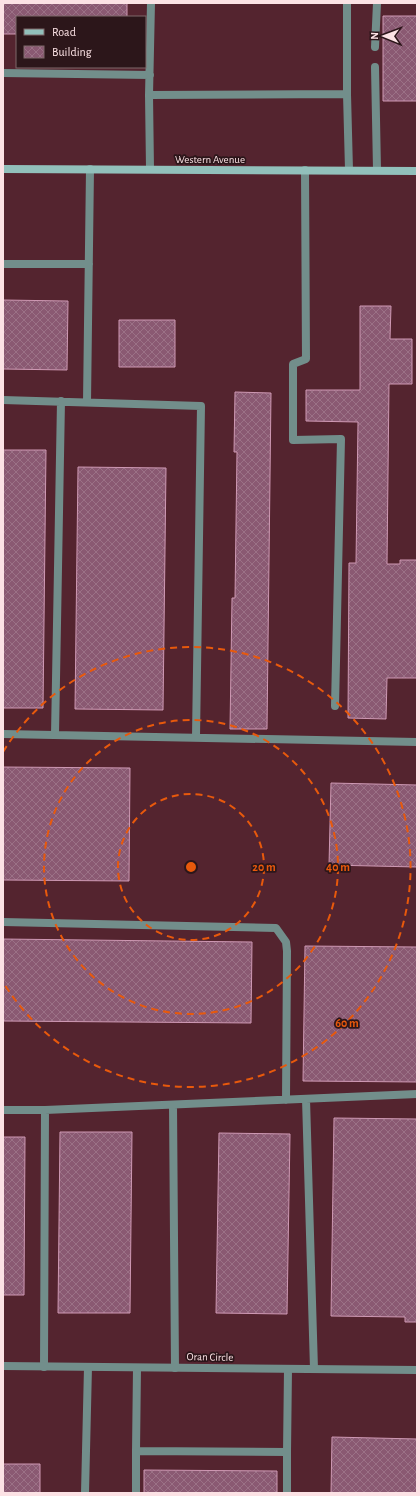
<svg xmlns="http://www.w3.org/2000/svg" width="420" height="1496" font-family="'Alegreya Sans',sans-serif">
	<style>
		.building { fill: url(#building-cross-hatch); stroke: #cf99b4 }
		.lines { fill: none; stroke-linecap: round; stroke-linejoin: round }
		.service { stroke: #728e8b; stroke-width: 8 }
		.minor { stroke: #728e8b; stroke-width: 8 }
		.secondary { stroke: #92c0bb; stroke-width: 8 }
		.ring { fill: none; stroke: #e8590c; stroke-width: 2; stroke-dasharray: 7 5 }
		.labels { text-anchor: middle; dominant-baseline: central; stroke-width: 3.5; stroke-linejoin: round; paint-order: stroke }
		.street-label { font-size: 11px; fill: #fce2e5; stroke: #2c161a }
		.centre { fill: #e8590c; stroke: #2c161a; stroke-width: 2 }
		.ring-label { font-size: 12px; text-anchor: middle; font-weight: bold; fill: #e8590c; stroke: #2c161a; stroke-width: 3.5; stroke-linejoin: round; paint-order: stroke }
	</style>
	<defs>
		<pattern id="building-cross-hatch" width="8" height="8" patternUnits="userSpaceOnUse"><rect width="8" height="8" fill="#8a5972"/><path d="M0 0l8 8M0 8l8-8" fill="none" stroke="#9b7186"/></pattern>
	</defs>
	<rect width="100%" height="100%" fill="#54242f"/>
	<!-- building -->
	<path class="building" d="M3 3H127V17H17V34H3Z
		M383 16H417V101H383Z
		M3 300 68 301 67 370 3 369Z
		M360 306H391L390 339H412V384H389L387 564H400V560H417V678H387L386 719 348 718 349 563H356L358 422 306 421V390H360Z
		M119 320H175V367H119Z
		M235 392 271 393 267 729H230L232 598H235L237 452H234Z
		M3 450H46L43 708H3Z
		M78 467 166 468 163 710 75 709Z
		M3 767 130 768 129 881 3 880Z
		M331 783 417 785V867L329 865Z
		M3 939 252 942 251 1023 3 1021Z
		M305 946 417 947V1082L303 1081Z
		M334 1118 417 1119V1322H405V1317L331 1316Z
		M60 1132H132L130 1313H58Z
		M219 1133 290 1134 287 1314 216 1313Z
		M3 1137H25L24 1295H3Z
		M332 1437 417 1439V1493H331Z
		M3 1464H40V1493H3Z
		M144 1470 277 1471V1493H144Z"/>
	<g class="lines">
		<!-- service -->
		<path class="service" d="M347 3V94L349 170
			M375 47 377 3
			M375 67 377 170
			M3 73 150 75
			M149 95 151 3
			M150 169 149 95 347 94
			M305 170 306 359 293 364V440L341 439 335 706
			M3 264H89
			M3 400 201 406 196 737
			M87 402 90 169
			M3 734 417 742
			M55 735 61 401
			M3 922 276 928 286 942 287 951 286 1100
			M306 1099 314 1369
			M173 1105 175 1368
			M3 1110H45L417 1094
			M44 1367 45 1110
			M137 1368 136 1451 287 1452 288 1369
			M85 1493 88 1367
			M136 1493V1451
			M287 1493V1452"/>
		<!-- minor -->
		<path class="minor" d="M3 1366 417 1370"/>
		<!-- secondary -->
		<path class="secondary" d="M3 169 417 171"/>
	</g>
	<!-- distance rings -->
	<g class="ring">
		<circle cx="191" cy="867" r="73"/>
		<circle cx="191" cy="867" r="147"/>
		<path d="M3 752A220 220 0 1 1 3 982"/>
	</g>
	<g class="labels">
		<!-- street labels -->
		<g class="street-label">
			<text x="210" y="159">Western Avenue</text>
			<text transform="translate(210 1357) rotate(1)">Oran Circle</text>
		</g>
	</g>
	<circle cx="191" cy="867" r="6" class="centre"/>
	<g class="ring-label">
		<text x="264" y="871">20 m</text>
		<text x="338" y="871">40 m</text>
		<text x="347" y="1027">60 m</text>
	</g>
	<!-- border -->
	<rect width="420" height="1496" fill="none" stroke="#fce2e5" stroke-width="8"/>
	<!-- legend -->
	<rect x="16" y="16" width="130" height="52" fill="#2c161a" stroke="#7f686b"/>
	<rect x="24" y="29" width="20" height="6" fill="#92c0bb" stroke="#7f686b"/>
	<text x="52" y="36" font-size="12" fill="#fce2e5">Road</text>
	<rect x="24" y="46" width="20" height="12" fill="url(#building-cross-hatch)" stroke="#7f686b"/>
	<text x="52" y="56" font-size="12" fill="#fce2e5">Building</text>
	<!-- north arrow -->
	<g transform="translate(384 36) rotate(271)" stroke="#2c161a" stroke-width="3" paint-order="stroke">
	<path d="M0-3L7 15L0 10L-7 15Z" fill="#fce2e5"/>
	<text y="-6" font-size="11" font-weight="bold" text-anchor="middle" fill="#fce2e5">N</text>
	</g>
</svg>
